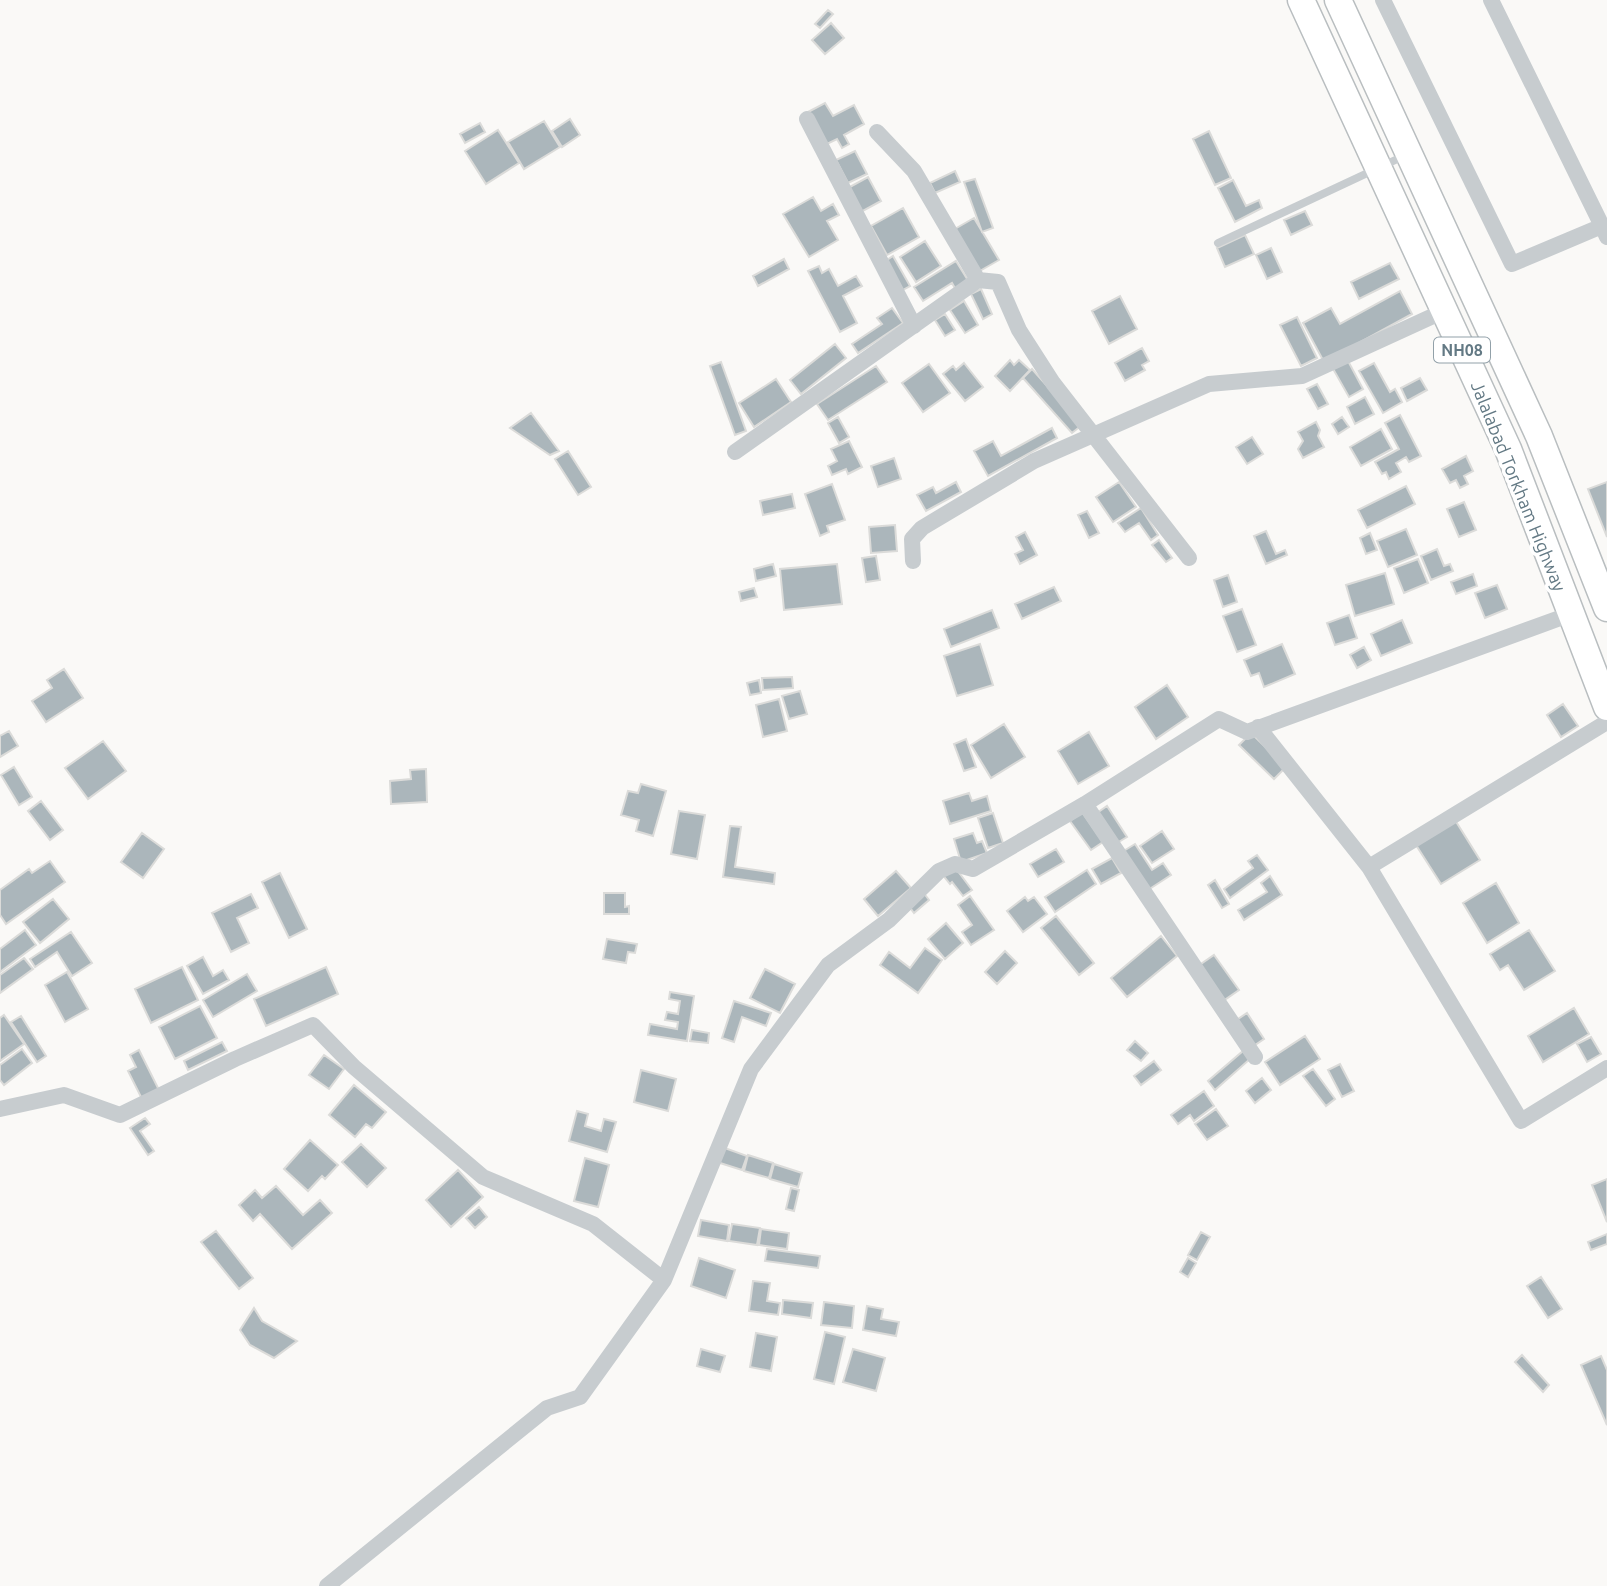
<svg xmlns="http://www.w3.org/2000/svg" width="1607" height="1586" font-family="Ubuntu,sans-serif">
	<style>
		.building { fill: #abb6bb; stroke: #dbdbd9; stroke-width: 2 }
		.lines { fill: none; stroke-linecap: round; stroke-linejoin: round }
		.trunk-casing { stroke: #b9bec0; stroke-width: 29 }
		.service { stroke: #c7cccf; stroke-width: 8 }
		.minor { stroke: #c7cccf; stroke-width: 16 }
		.trunk { stroke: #fff; stroke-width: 26 }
		.labels { text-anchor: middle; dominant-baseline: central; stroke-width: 7; stroke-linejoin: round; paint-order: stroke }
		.shield { fill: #fff; stroke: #92a1a9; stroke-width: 2 }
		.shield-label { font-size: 16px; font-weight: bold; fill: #637984 }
		.street-label { font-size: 18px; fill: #637984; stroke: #fff }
	</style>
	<rect width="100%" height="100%" fill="#faf9f7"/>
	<!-- building -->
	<path class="building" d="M828 10 833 14 820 28 815 24Z
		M831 23 844 38 825 54 812 40Z
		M825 103 833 116 854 105 864 124 844 135 849 144 842 148 837 139 827 144 808 112Z
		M570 119 580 135 562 147 552 131Z
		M544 121 560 147 524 169 508 142Z
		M480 123 485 132 465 143 460 134Z
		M498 130 519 163 486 184 465 151Z
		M1209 131 1231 178 1215 185 1193 139Z
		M855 151 867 174 848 183 836 160Z
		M955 171 960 182 935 193 930 183Z
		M868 177 881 201 861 212 848 188Z
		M975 179 993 228 982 232 964 182Z
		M1233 180 1246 206 1259 200 1262 208 1235 222 1218 188Z
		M813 197 821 211 833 204 839 215 827 221 838 240 809 257 783 214Z
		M903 208 919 237 887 255 871 226Z
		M1305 211 1312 225 1291 235 1284 220Z
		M974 218 999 260 978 272 953 230Z
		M1245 235 1254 254 1225 267 1217 248Z
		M925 241 941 266 916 282 900 257Z
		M1271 248 1282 272 1267 279 1256 255Z
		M893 256 910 286 901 291 884 262Z
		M784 259 789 269 758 286 753 276Z
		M956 261 969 282 956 290 952 283 923 301 914 287Z
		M1390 263 1399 279 1359 299 1351 282Z
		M819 266 822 273 829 269 838 286 856 276 862 286 843 296 857 323 840 332 808 271Z
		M981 289 992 314 983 319 971 294Z
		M1400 291 1412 314 1324 362 1303 323 1331 308 1340 324Z
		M1120 296 1137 329 1109 344 1092 311Z
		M964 301 978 325 965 333 950 310Z
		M892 308 903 323 858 353 852 344 882 324 877 318Z
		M945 314 955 330 945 336 935 320Z
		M1297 317 1317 358 1301 366 1280 325Z
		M835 344 846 358 801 394 790 380Z
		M1142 348 1149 361 1142 365 1145 370 1125 381 1115 363Z
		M1347 359 1363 389 1349 397 1332 367Z
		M1010 360 1014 365 1019 360 1030 370 1010 391 995 376Z
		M721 362 746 431 735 435 710 366Z
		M964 363 983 387 965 401 943 374 953 366 956 370Z
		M1374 363 1390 392 1395 389 1402 402 1383 413 1359 371Z
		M929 364 950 393 923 412 902 383Z
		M876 366 887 382 828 420 817 404Z
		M1032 369 1082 425 1072 433 1023 378Z
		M1420 378 1427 390 1407 401 1401 388Z
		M776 379 791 402 754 427 739 403Z
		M1317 384 1328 404 1318 409 1307 389Z
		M1365 397 1374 414 1355 424 1347 407Z
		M531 413 559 451 550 455 510 428Z
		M1400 415 1421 456 1409 462 1406 457 1396 463 1401 472 1389 479 1386 472 1382 474 1375 462 1399 449 1385 423Z
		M838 417 849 437 839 443 828 423Z
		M1342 417 1349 427 1338 434 1332 424Z
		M1316 422 1320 430 1318 436 1324 447 1303 458 1298 449 1303 441 1298 432Z
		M1052 428 1057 438 988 476 974 451 993 441 1001 456Z
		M1381 429 1392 449 1361 466 1350 447Z
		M1252 437 1263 454 1247 464 1236 447Z
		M849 441 862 467 848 474 846 469 832 475 828 466 837 461 831 449Z
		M568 451 591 487 578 495 555 459Z
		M1466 456 1473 471 1464 476 1468 484 1460 488 1456 480 1450 483 1442 469Z
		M894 458 901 479 878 487 871 466Z
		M956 482 961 492 926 511 917 495 933 487 936 493Z
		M1119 482 1136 507 1113 522 1096 497Z
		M1607 482V537L1588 489Z
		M832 484 845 520 827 526 829 532 820 536 805 494Z
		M1406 486 1415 504 1367 528 1358 510Z
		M792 494 795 508 763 515 760 501Z
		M1464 502 1476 530 1459 537 1447 509Z
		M1141 508 1158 535 1151 540 1139 523 1125 532 1118 523Z
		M1087 511 1099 533 1089 538 1078 515Z
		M895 525 897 551 871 553 869 527Z
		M1406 529 1417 555 1388 567 1377 541Z
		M1266 531 1276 554 1285 550 1287 555 1266 564 1254 536Z
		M1025 532 1037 555 1020 564 1015 554 1023 550 1016 537Z
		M1370 533 1377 550 1366 554 1360 538Z
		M1159 540 1172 558 1166 562 1152 545Z
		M1437 549 1444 566 1450 564 1453 571 1431 580 1421 556Z
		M876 556 880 580 866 582 862 558Z
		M1418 559 1428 583 1404 593 1394 568Z
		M773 564 776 576 756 581 754 569Z
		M837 564 842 604 784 610 780 569Z
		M1385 573 1394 604 1355 616 1346 585Z
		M1473 574 1477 586 1456 594 1451 582Z
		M1228 575 1237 602 1223 607 1214 580Z
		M1497 585 1507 609 1485 618 1475 593Z
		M1054 587 1061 601 1022 619 1015 604Z
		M754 588 757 597 741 601 739 592Z
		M1242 609 1256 645 1237 652 1223 616Z
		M992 610 999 628 951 647 944 629Z
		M1349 615 1357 638 1335 645 1327 623Z
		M1402 620 1412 643 1381 656 1371 634Z
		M980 644 993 685 957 696 944 656Z
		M1282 644 1295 674 1264 687 1259 673 1251 676 1244 660Z
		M1364 647 1371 660 1357 668 1350 655Z
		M64 669 83 698 46 722 32 701 52 688 47 680Z
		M792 677 793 688 763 690 762 678Z
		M759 680 761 693 750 695 747 683Z
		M1167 685 1188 717 1156 739 1135 707Z
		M800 691 807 714 789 719 782 696Z
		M779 699 787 731 763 737 756 705Z
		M1563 704 1578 726 1561 737 1547 715Z
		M1004 724 1025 757 991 778 971 745Z
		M9 731 18 746 0 757V736Z
		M1089 732 1109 766 1078 784 1058 751Z
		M1251 733 1286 767 1274 779 1239 745Z
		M966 739 976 767 964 771 954 744Z
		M103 741 126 771 88 799 65 768Z
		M14 767 32 797 19 805 1 775Z
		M426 769 427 802 391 804 390 781 411 779 410 770Z
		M641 784 666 791 653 836 636 831 639 820 621 815 628 791 638 793Z
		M969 793 972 801 987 796 991 811 950 824 943 801Z
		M41 801 63 830 50 840 28 811Z
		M1107 806 1127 837 1117 843 1097 813Z
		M679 811 705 815 697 859 671 854Z
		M1082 812 1103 842 1091 850 1070 821Z
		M993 813 1003 843 988 848 978 818Z
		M1455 820 1480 860 1441 884 1416 845Z
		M730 826 741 827 735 867 775 873 774 884 723 877Z
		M1162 831 1174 849 1152 863 1140 846Z
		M142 833 164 849 143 878 121 862Z
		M973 833 977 843 982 841 987 853 961 862 954 839Z
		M1135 844 1152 870 1163 863 1171 875 1148 890 1122 852Z
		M1056 849 1064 862 1038 877 1030 864Z
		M1257 855 1268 870 1230 898 1224 889 1253 868 1248 861Z
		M1112 858 1121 873 1101 884 1092 869Z
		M50 861 65 882 6 924 0 915V890L29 869 32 873Z
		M954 866 972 890 963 896 952 882 950 884 942 874Z
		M1087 870 1096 884 1055 912 1045 897Z
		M896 871 911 888 878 916 864 899Z
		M280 873 307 929 289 938 262 882Z
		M1270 876 1282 895 1244 920 1238 910 1267 892 1261 883Z
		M1215 880 1229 904 1222 908 1208 885Z
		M1496 883 1519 923 1487 943 1463 903Z
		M923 892 929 900 914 913 908 905Z
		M604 893H625V907L629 906V914H604Z
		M251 894 258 908 237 918 249 943 231 952 212 913Z
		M970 896 994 930 971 945 962 932 972 925 958 905Z
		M1025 897 1028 901 1034 897 1047 914 1023 932 1007 911Z
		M53 899 69 919 40 943 23 922Z
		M1056 916 1094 963 1079 975 1041 928Z
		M946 923 963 943 945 959 928 939Z
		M25 930 36 945 0 972V949Z
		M1529 930 1555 971 1524 990 1508 965 1500 970 1490 954Z
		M71 932 92 963 72 976 57 952 35 967 30 959Z
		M1161 936 1177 956 1127 997 1111 978Z
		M607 939 637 944 635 953 628 952 626 963 603 959Z
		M925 948 942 960 918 993 880 965 889 952 910 968Z
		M1005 951 1017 963 997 984 985 972Z
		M1214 955 1239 990 1223 1001 1198 966Z
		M203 957 213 976 223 970 229 980 203 994 187 966Z
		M24 958 33 969 0 993V975Z
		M182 967 198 1000 151 1023 135 989Z
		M326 967 338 994 266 1026 254 999Z
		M765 969 795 984 780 1013 750 998Z
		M67 972 88 1009 65 1022 45 985Z
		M247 974 257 991 213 1017 203 1000Z
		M670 992 694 996 687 1041 648 1035 650 1024 677 1029 678 1022 665 1020 667 1012 678 1014 680 1001 669 999Z
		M734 1001 771 1013 766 1026 742 1017 734 1042 722 1038Z
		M200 1006 217 1038 175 1059 159 1027Z
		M1574 1008 1589 1034 1543 1062 1528 1036Z
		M1247 1013 1264 1039 1252 1047 1235 1021Z
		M4 1015 24 1044 0 1061V1018Z
		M21 1016 46 1056 37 1062 11 1022Z
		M692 1030 709 1033 708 1043 690 1041Z
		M1305 1036 1320 1059 1280 1085 1265 1062Z
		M1591 1037 1601 1054 1587 1062 1577 1044Z
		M1135 1041 1148 1053 1141 1061 1127 1050Z
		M222 1042 227 1051 188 1070 184 1061Z
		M22 1049 32 1063 4 1085 0 1080V1065Z
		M139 1050 159 1090 142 1099 128 1071 136 1067 130 1055Z
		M1243 1051 1250 1059 1215 1090 1208 1081Z
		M324 1055 344 1069 329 1089 309 1075Z
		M1154 1061 1161 1070 1141 1085 1134 1076Z
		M1340 1064 1354 1091 1342 1097 1328 1070Z
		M1313 1069 1335 1099 1326 1106 1303 1076Z
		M641 1070 676 1079 668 1111 634 1102Z
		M1262 1078 1271 1090 1255 1103 1246 1091Z
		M354 1085 386 1112 372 1128 366 1124 355 1137 329 1115Z
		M1204 1091 1214 1106 1194 1121 1190 1115 1178 1124 1171 1115Z
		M1216 1109 1228 1126 1207 1140 1195 1124Z
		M577 1111 588 1114 585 1126 601 1131 604 1119 616 1122 607 1152 569 1141Z
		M145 1118 150 1124 140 1131 154 1151 148 1155 130 1128Z
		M310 1140 338 1165 325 1179 322 1176 308 1191 284 1169Z
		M361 1144 386 1168 367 1187 342 1162Z
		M722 1147 747 1156 742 1170 717 1162Z
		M748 1155 773 1163 769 1178 744 1171Z
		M585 1158 609 1165 598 1207 574 1201Z
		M774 1164 802 1173 798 1187 770 1179Z
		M458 1170 483 1197 451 1227 426 1200Z
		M1607 1179V1222L1592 1185Z
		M276 1186 303 1215 320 1200 332 1213 292 1249 260 1214 253 1221 239 1205 255 1190 262 1198Z
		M791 1188 799 1190 794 1211 786 1209Z
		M479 1207 487 1217 475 1228 466 1218Z
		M701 1220 729 1225 727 1241 698 1236Z
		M732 1224 760 1228 757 1245 729 1241Z
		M761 1229 789 1233 787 1249 759 1245Z
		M216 1231 253 1278 239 1289 201 1242Z
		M1201 1232 1210 1237 1197 1260 1188 1255Z
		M1607 1234V1244L1591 1250 1588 1242Z
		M767 1249 820 1256 818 1268 765 1261Z
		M699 1258 735 1270 726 1298 691 1286Z
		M1188 1258 1196 1263 1188 1277 1180 1272Z
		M1541 1277 1562 1309 1548 1318 1527 1286Z
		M753 1281 770 1283 767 1301 780 1303 778 1315 749 1311Z
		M783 1300 813 1303 811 1318 782 1314Z
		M824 1302 854 1306 852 1328 821 1325Z
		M867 1306 883 1309 881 1319 899 1322 896 1336 863 1330Z
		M254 1308 262 1321 297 1341 274 1358 250 1345 240 1330Z
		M825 1332 845 1337 834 1384 814 1379Z
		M756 1333 777 1337 771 1371 750 1367Z
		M701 1349 725 1356 720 1372 697 1366Z
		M853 1349 885 1358 876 1391 843 1382Z
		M1522 1355 1549 1385 1543 1392 1515 1362Z
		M1601 1356 1607 1370V1425L1581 1365Z"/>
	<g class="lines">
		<defs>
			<path id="trunk" d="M1301 0 1508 449 1607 707
				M1338 0 1539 436 1607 608"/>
		</defs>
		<!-- trunk casing -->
		<use href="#trunk" class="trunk-casing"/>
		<!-- service -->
		<path class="service" d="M1218 243 1406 155"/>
		<!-- minor -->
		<path class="minor" d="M1383 0 1512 264 1602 226 1607 237
			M1491 0 1602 226
			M807 119 914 326
			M877 132 914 171 978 280 998 282 1019 330 1053 383 1189 558
			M735 452 978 280
			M913 561 912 539 922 528 1034 461 1209 384 1302 376 1444 311
			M1258 727 1369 867 1521 1121 1607 1068
			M1085 804 1255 1057
			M1369 867 1607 722
			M0 1109 64 1095 120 1115 235 1059 313 1025 354 1067 483 1177 593 1224 664 1280 751 1069 828 965 889 920 939 871 955 864 973 869 1085 804 1219 719 1247 732 1571 614
			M327 1586 547 1408 580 1397 664 1280"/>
		<!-- trunk -->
		<use href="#trunk" class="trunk"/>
	</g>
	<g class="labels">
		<!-- shield labels -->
		<rect class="shield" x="1434" y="337.5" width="56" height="25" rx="5"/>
		<g class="shield-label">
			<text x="1462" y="350">NH08</text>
		</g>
		<!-- street labels -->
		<g class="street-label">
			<text transform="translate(1519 486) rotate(68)">Jalalabad Torkham Highway</text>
		</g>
	</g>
</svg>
